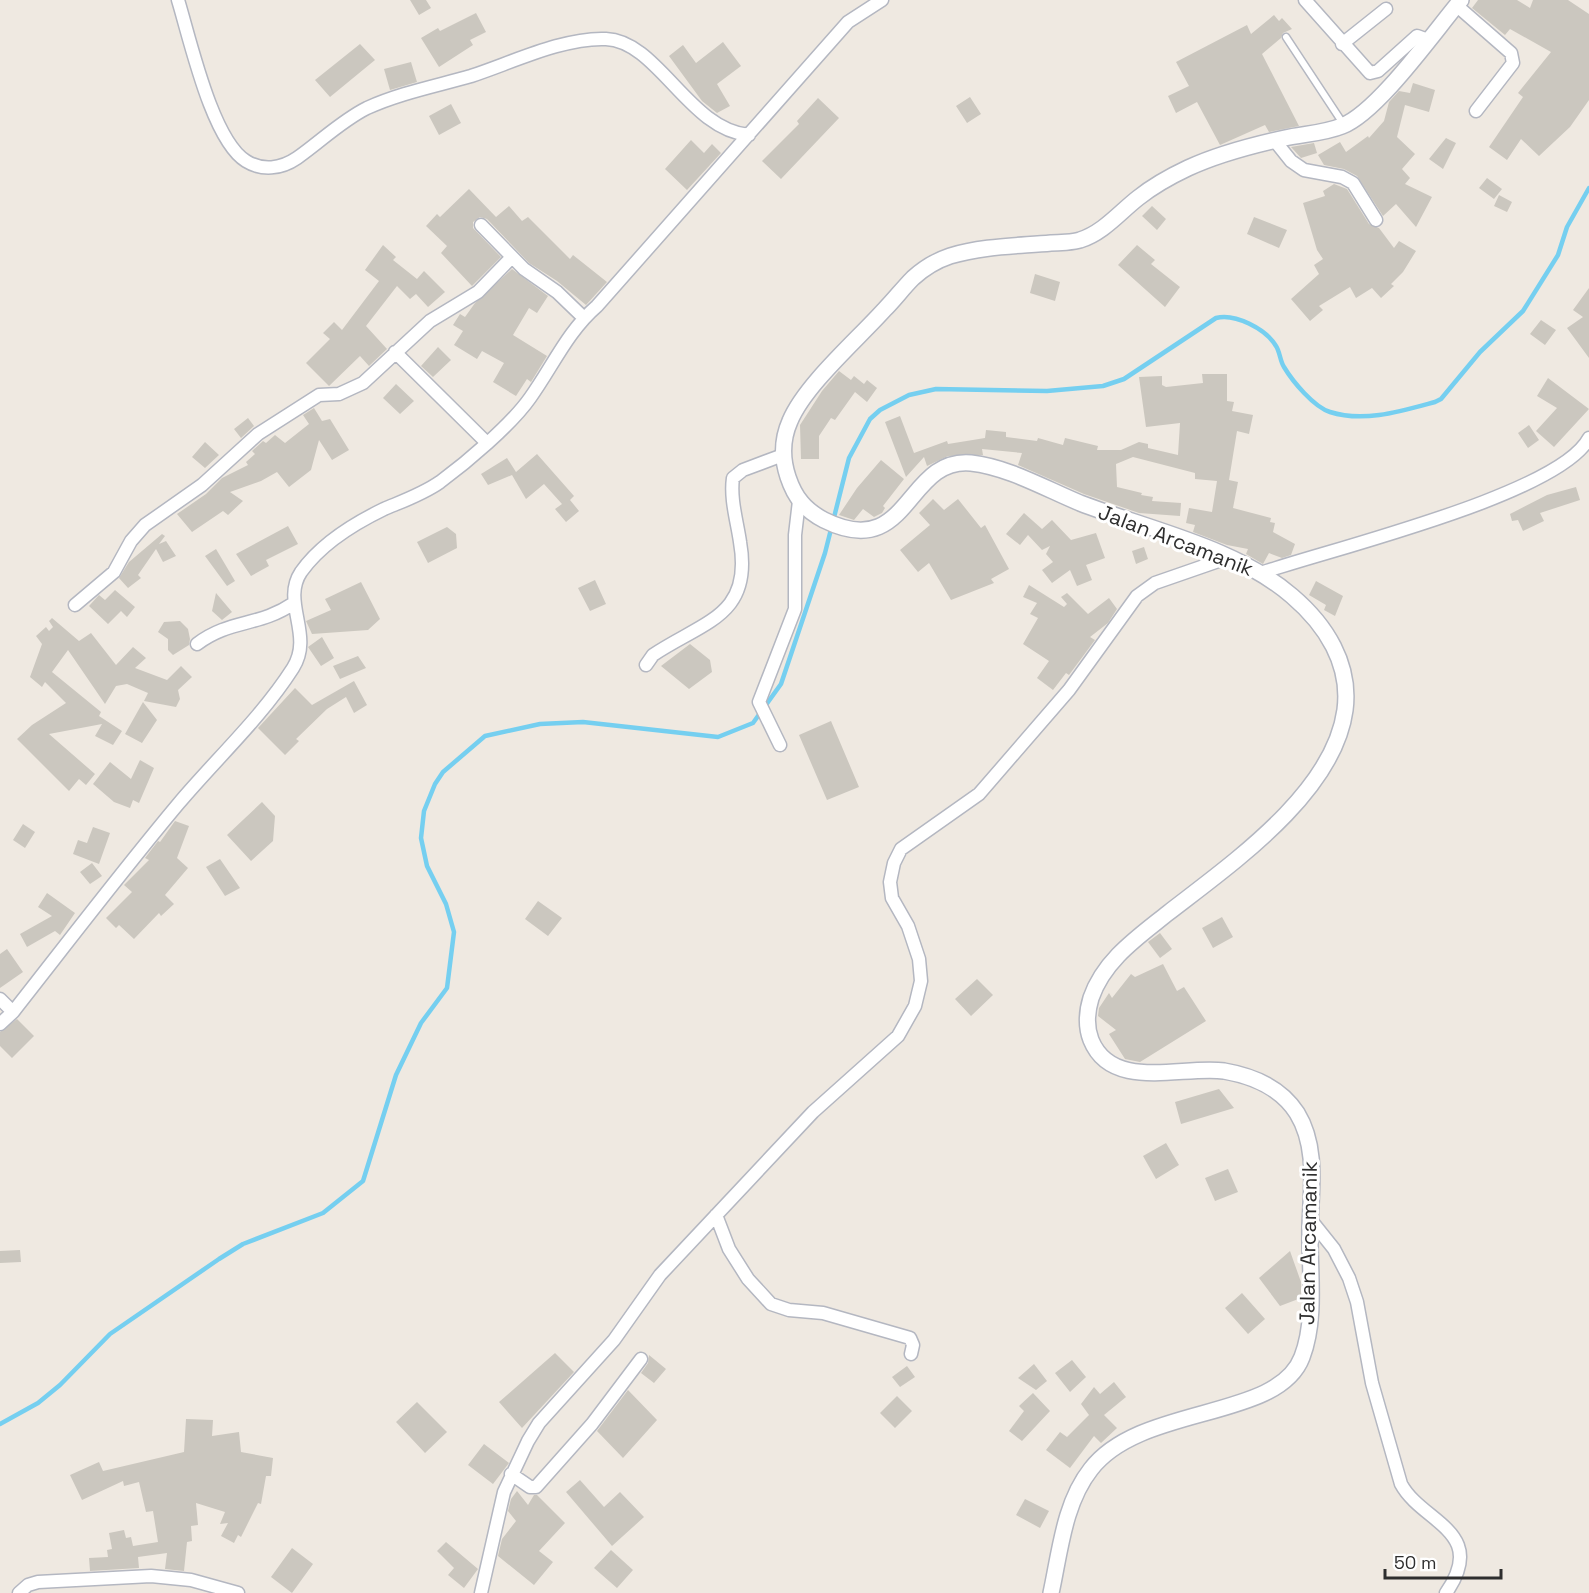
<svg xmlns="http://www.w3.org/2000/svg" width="1589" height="1593" font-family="'Space Grotesk',sans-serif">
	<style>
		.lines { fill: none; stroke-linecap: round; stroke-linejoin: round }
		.stream { stroke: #75cff0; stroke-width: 4.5 }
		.building { fill: #cbc7bf }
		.service-casing { stroke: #b4b7c1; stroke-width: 9 }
		.minor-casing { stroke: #b4b7c1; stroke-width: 15 }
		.tertiary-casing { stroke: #b4b7c1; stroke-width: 18 }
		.service { stroke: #fff; stroke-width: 6 }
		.minor { stroke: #fff; stroke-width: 12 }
		.tertiary { stroke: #fff; stroke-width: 15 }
		.labels { text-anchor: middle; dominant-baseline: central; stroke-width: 6; stroke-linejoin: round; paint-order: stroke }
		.street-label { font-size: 21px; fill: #2e2e2e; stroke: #fff }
	</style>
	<rect width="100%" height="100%" fill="#efe9e1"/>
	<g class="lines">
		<!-- stream -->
		<path class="stream" d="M0 1424 38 1403 60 1385 110 1334 219 1259 243 1244 323 1213 363 1181 396 1075 421 1023 447 988 454 932 446 904 427 866 421 838 424 811 435 784 443 772 485 736 540 724 583 722 718 737 753 723 781 684 825 553 849 458 870 419 880 410 909 395 936 389 1047 391 1103 386 1124 379 1216 318C1235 313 1266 329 1276 346 1280 352 1280 361 1284 367 1293 382 1314 407 1330 412 1364 423 1402 411 1435 402L1441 399 1480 352 1523 311 1558 255 1567 227 1589 188"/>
	</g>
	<!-- building -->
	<path class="building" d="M410 0H426L431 8 419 15Z
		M1478 0H1517L1530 8 1533 0H1568L1589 14V100L1570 127 1539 156 1521 139 1507 160 1489 147 1523 97 1518 93 1551 52 1510 29 1505 35 1472 8Z
		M476 13 486 32 470 40 473 45 439 67 421 38 438 28 440 31Z
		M1274 15 1279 21 1282 18 1292 29 1283 33 1281 38 1262 54 1299 126 1269 132 1265 125 1220 145 1197 102 1176 113 1168 96 1189 86 1176 62 1247 25 1251 34Z
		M723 42 741 66 717 84 730 106 717 113 702 101 669 56 683 45 696 63Z
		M360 44 375 60 330 97 315 80Z
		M411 62 417 82 390 90 384 69Z
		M1413 83 1435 90 1429 112 1405 105 1397 137 1415 154 1402 169 1410 178 1405 184 1432 197 1416 227 1396 204 1383 216 1357 176 1344 169 1324 165 1318 155 1340 142 1346 152 1368 136 1369 138 1384 121 1389 102 1399 91 1410 93Z
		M970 97 981 114 967 123 956 106Z
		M818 98 839 118 781 179 762 161 799 124 797 121Z
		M451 104 461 123 439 135 429 116Z
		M1446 138 1456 143 1443 169 1429 159Z
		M691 140 704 153 712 144 721 153 687 190 665 169Z
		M1314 143 1317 153 1301 158 1291 147Z
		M1487 178 1502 189 1494 199 1479 188Z
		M1334 184 1347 189 1369 224 1379 228 1394 248 1399 241 1416 251 1403 272 1391 284 1394 286 1381 298 1372 288 1356 298 1350 287 1319 306 1323 310 1310 321 1291 299 1319 274 1314 265 1323 259 1317 250 1303 203 1325 196 1323 191Z
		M469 189 496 217 509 206 522 221 528 217 570 259 573 255 607 282 586 305 557 281 529 263 487 219 480 217 473 222V228L501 257 472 286 441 253 447 246 426 226 437 214 440 217Z
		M1499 195 1512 202 1507 212 1494 206Z
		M1152 206 1166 219 1157 230 1142 216Z
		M1254 217 1287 230 1279 248 1247 234Z
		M383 245 396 257 393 260 417 279 424 271 445 292 428 307 416 294 410 299 397 286 366 326 387 349 369 366 360 356 329 386 306 363 330 339 323 333 334 322 342 330 379 281 365 270Z
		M1137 245 1155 260 1151 264 1180 287 1165 307 1118 265Z
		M512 269 548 296 537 313 529 308 513 335 547 356 531 382 527 379 516 396 493 382 504 363 482 351 477 359 454 345 463 331 453 325 460 314 465 317 475 303Z
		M1035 274 1060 282 1055 301 1030 293Z
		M1589 288V358L1567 328 1583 317 1573 310Z
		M1541 320 1556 330 1545 345 1530 334Z
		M438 347 451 360 433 377 421 366Z
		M839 371 851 380 854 376 864 384 867 380 877 388 867 402 855 392 835 420 831 418 819 436V459H801L800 425 822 391Z
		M1202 374H1227V401L1234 402 1232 411 1253 415 1249 434 1237 431 1229 480 1238 482 1233 508 1271 518 1270 522 1275 523 1273 532 1295 544 1291 555 1282 558 1269 553 1263 564 1246 554 1248 549 1227 545 1193 532 1195 525 1186 523 1189 508 1212 512 1217 481 1195 479V473L1133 457 1116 464 1117 487 1142 493 1141 495 1153 497 1152 501 1181 503 1180 516 1139 513 1084 494 1018 465 1022 453 982 449 983 455 948 456 927 466 924 457 906 477 885 422 900 416 914 453 947 441 948 444 985 438 986 430 1006 432V437L1037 441 1038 438 1063 445 1065 438 1098 446 1097 450H1121L1139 442 1148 444V448L1178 455 1180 423 1146 427 1139 377 1162 376V385L1166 387 1203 383Z
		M1548 378 1589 409 1554 447 1536 431 1557 408 1537 396Z
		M396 384 414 401 400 414 383 398Z
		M314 408 322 421 330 419 349 450 332 460 319 440 311 470 289 487 277 472 261 481 230 492 243 501 228 515 223 511 192 532 177 514 206 494 222 478 248 465 246 462 255 454 252 451 263 441 266 443 275 435 285 443 309 424 303 415Z
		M248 418 254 426 241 438 234 429Z
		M1529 425 1539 440 1528 448 1518 433Z
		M205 442 219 455 205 468 192 457Z
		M537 454 574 496 570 500 579 511 566 522 555 509 562 504 544 484 526 499 512 475 488 485 481 474 507 458 516 472Z
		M881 460 904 479 883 506 885 508 882 513 874 517 863 509 854 520 839 515 857 488Z
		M1576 487 1580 500 1540 513 1544 521 1523 531 1518 520 1512 521 1510 514 1547 495Z
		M933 499 944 510 958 499 981 528 985 525 1009 569 991 579 994 583 951 600 929 563 918 572 900 550 930 525 919 513Z
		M1024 513 1042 529 1052 520 1071 540 1096 533 1105 558 1086 565 1092 580 1077 586 1070 570 1052 583 1042 570 1053 562 1046 554 1050 546 1042 550 1028 535 1020 545 1006 534Z
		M288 526 298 544 266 560 269 566 251 576 236 554Z
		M447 527 456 534 457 548 428 563 417 542Z
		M162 534 165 536 159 544 166 541 176 556 163 562 156 549 138 575 141 578 128 588 119 578 129 562Z
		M1144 547 1148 559 1136 564 1132 551Z
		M216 549 235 581 227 586 205 556Z
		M595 580 606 604 590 611 578 588Z
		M1316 581 1343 596 1335 616 1324 610 1326 605 1309 595Z
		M361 582 380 619 368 630 312 634 306 621 331 610 325 599Z
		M1029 585 1064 607 1067 604 1061 597 1067 593 1088 614 1109 598 1117 609 1108 623 1090 637 1095 640 1069 675 1066 673 1053 690 1037 678 1049 661 1023 644 1038 618 1030 614 1037 603 1023 597Z
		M115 590 135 607 127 617 121 611 108 624 89 606 99 595 105 600Z
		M216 593 232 612 222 620 212 611Z
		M52 618 79 641 91 633 116 665 133 647 146 658 135 668 167 680 181 666 192 677 178 690 180 699 176 707 144 701 148 693 127 684 116 686 105 704 68 650 52 672 101 712 99 716 122 731 113 745 95 736 102 724 49 734 95 774 86 785 79 779 69 791 17 739 32 725 66 703 45 682 42 687 30 677 42 644 36 636 46 627 49 631 53 627 49 621Z
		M180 621 188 629 190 639 189 645 173 655 168 650V639L158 632 164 622Z
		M322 637 334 658 321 666 308 647Z
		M690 644 710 660 712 672 689 689 661 666Z
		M358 656 366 668 340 679 333 666Z
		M354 681 367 705 354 713 346 697 327 709 296 739 299 741 285 755 258 728 295 688 312 705Z
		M143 702 157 720 142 743 125 734Z
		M831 721 859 787 827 800 799 735Z
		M140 760 154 768 139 803 133 800 130 808 114 802 93 784 110 762 131 779Z
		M262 802 275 816 273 841 251 861 227 835Z
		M175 821 189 826 177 858 188 868 165 895 174 904 161 916 159 913 134 939 119 925 116 928 106 918 132 892 124 885 149 860 145 858 158 841 160 842Z
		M23 824 35 832 25 848 13 840Z
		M93 827 110 833 99 864 73 854 78 840 87 843Z
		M220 859 240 888 225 896 206 867Z
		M92 863 102 876 90 884 80 872Z
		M47 893 75 913 60 935 55 931 27 947 20 934 52 916 38 907Z
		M538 901 562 918 548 936 525 919Z
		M1222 917 1233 937 1213 948 1202 928Z
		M1160 933 1172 949 1160 958 1148 942Z
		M7 949 23 972 0 988V954Z
		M1163 964 1177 991 1184 987 1206 1021 1140 1062 1125 1059 1109 1034 1116 1030 1098 1016 1099 1008 1109 993 1112 998 1131 974 1135 977Z
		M977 979 993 995 971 1016 955 999Z
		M17 1019 34 1036 12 1058 0 1046V1032Z
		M1219 1089 1234 1108 1181 1124 1175 1102Z
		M1166 1143 1179 1165 1156 1179 1143 1156Z
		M1228 1169 1238 1192 1215 1201 1205 1178Z
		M20 1250 21 1262 0 1263V1251Z
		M1290 1251 1301 1282V1298L1280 1306 1259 1278Z
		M1242 1293 1265 1319 1248 1334 1225 1308Z
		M555 1353 574 1372 522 1428 499 1402Z
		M649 1355 666 1369 654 1383 641 1373 648 1363Z
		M1072 1360 1086 1377 1070 1392 1055 1373Z
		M1034 1364 1047 1381 1036 1390 1018 1378Z
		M907 1366 915 1377 900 1387 892 1377Z
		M1114 1382 1126 1397 1104 1415 1117 1428 1101 1443 1094 1436 1070 1468 1046 1450 1060 1432 1067 1437 1089 1415 1081 1404 1094 1387 1100 1394Z
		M628 1390 657 1420 623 1458 597 1431Z
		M1033 1393 1050 1411 1022 1441 1009 1431 1024 1411 1019 1406Z
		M897 1396 912 1411 895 1428 880 1413Z
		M417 1402 447 1432 425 1453 396 1422Z
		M186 1419 213 1420 212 1436 239 1432 241 1452 273 1458 271 1476H266L261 1504 258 1503 241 1537 238 1535 234 1543 221 1536 228 1523 220 1524 225 1512 196 1503 198 1525 191 1526 192 1541 187 1542 184 1571 165 1569 167 1553 138 1557 139 1568 90 1571 89 1558 108 1557 107 1550 112 1549 109 1533 124 1530 126 1538 131 1537 133 1546 158 1542 153 1511 146 1512 139 1482 124 1486 123 1481 82 1500 70 1475 99 1462 103 1471 184 1452Z
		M484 1444 509 1463 493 1484 468 1465Z
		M580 1480 604 1507 620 1492 644 1517 612 1546 566 1492Z
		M517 1491 528 1505 534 1495H537L565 1523 539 1551 553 1562 534 1585 498 1556 502 1539 516 1521 508 1511 511 1499Z
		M1025 1499 1049 1511 1040 1528 1016 1515Z
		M446 1542 478 1569 464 1588 448 1575 454 1568 437 1551Z
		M292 1548 313 1564 292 1593 271 1577Z
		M611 1550 633 1570 617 1588 594 1568Z"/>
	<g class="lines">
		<defs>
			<path id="service" d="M1286 37 1344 125"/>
			<path id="minor" d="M178 0C190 39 212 140 246 161 262 171 281 169 297 158 320 142 341 121 367 108 400 93 436 86 471 76 511 63 564 37 606 39 658 41 689 130 749 135
				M1305 0 1370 73 1378 71 1417 36 1428 40
				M1456 5 1511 53 1513 63 1476 111
				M1342 44 1386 9
				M1275 141 1291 161 1304 170 1342 177 1353 183 1376 220
				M481 225 524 269 557 292 584 318
				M395 352 486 442
				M1261 573C1327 550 1559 495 1589 438
				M75 605 114 572 131 541 145 525 202 485 258 434 319 395 339 394 363 383 430 321 478 292 512 257
				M197 644C230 619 259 627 294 603
				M646 665 653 655C704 621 753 616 740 542 737 521 730 499 733 478L743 470 783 455
				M780 745 759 702 795 609V535L799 501
				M0 999 13 1012C68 942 122 871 179 803 217 758 261 718 293 668 314 635 281 602 301 572 320 545 355 523 384 509 403 501 423 494 440 482 467 462 511 425 530 398 553 366 567 332 597 306L848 22 882 0
				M0 1024 13 1012
				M716 1215 729 1249 748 1279 771 1304 789 1310 823 1313 910 1338 913 1345 911 1354
				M1310 1219 1334 1249 1349 1278 1357 1302 1372 1383 1401 1484C1422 1523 1489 1531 1446 1593
				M511 1474 530 1487H536L592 1424 641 1359
				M19 1593 28 1585 38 1582 151 1576 191 1580 238 1593
				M481 1593 504 1492 528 1441 539 1423 614 1340 660 1275 813 1112 898 1036 915 1006 921 981 919 959 908 926 892 898 890 882 894 863 901 849 979 794 1069 690 1137 596 1155 583 1230 557"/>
			<path id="tertiary" d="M1051 1593C1060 1552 1064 1503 1091 1469 1141 1404 1278 1421 1302 1357 1317 1318 1309 1269 1310 1227 1311 1189 1318 1147 1297 1113 1281 1088 1253 1076 1224 1071 1183 1065 1112 1092 1091 1040 1086 1027 1087 1011 1091 998 1104 960 1138 937 1168 913 1231 864 1334 793 1345 710 1351 664 1326 625 1292 596 1235 547 1150 530 1080 503 1046 489 1008 467 971 463 905 457 910 563 824 520 805 510 795 498 788 477 782 459 782 439 790 421 805 385 857 340 884 310 894 300 903 288 913 278 923 269 938 260 950 256 982 246 1018 246 1051 243 1058 243 1074 242 1080 240 1103 233 1120 212 1138 198 1153 186 1171 176 1188 168 1218 154 1253 145 1285 138 1304 134 1325 133 1342 126 1378 112 1434 32 1461 0"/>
		</defs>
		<!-- service casing -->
		<use href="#service" class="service-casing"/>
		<!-- minor casing -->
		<use href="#minor" class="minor-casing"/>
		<!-- tertiary casing -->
		<use href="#tertiary" class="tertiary-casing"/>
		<!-- service -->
		<use href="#service" class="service"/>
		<!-- minor -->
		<use href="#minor" class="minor"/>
		<!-- tertiary -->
		<use href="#tertiary" class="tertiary"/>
	</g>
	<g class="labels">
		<!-- street labels -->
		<g class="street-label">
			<text transform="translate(1176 540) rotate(21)">Jalan Arcamanik</text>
			<text transform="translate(1308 1243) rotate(-89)">Jalan Arcamanik</text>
		</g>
	</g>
	<!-- scale -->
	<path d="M1385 1569v9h116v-9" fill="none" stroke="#2e2e2e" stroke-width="3"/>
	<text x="1394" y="1569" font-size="18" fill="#2e2e2e" stroke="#ffffff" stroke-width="4.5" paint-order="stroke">50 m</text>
</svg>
